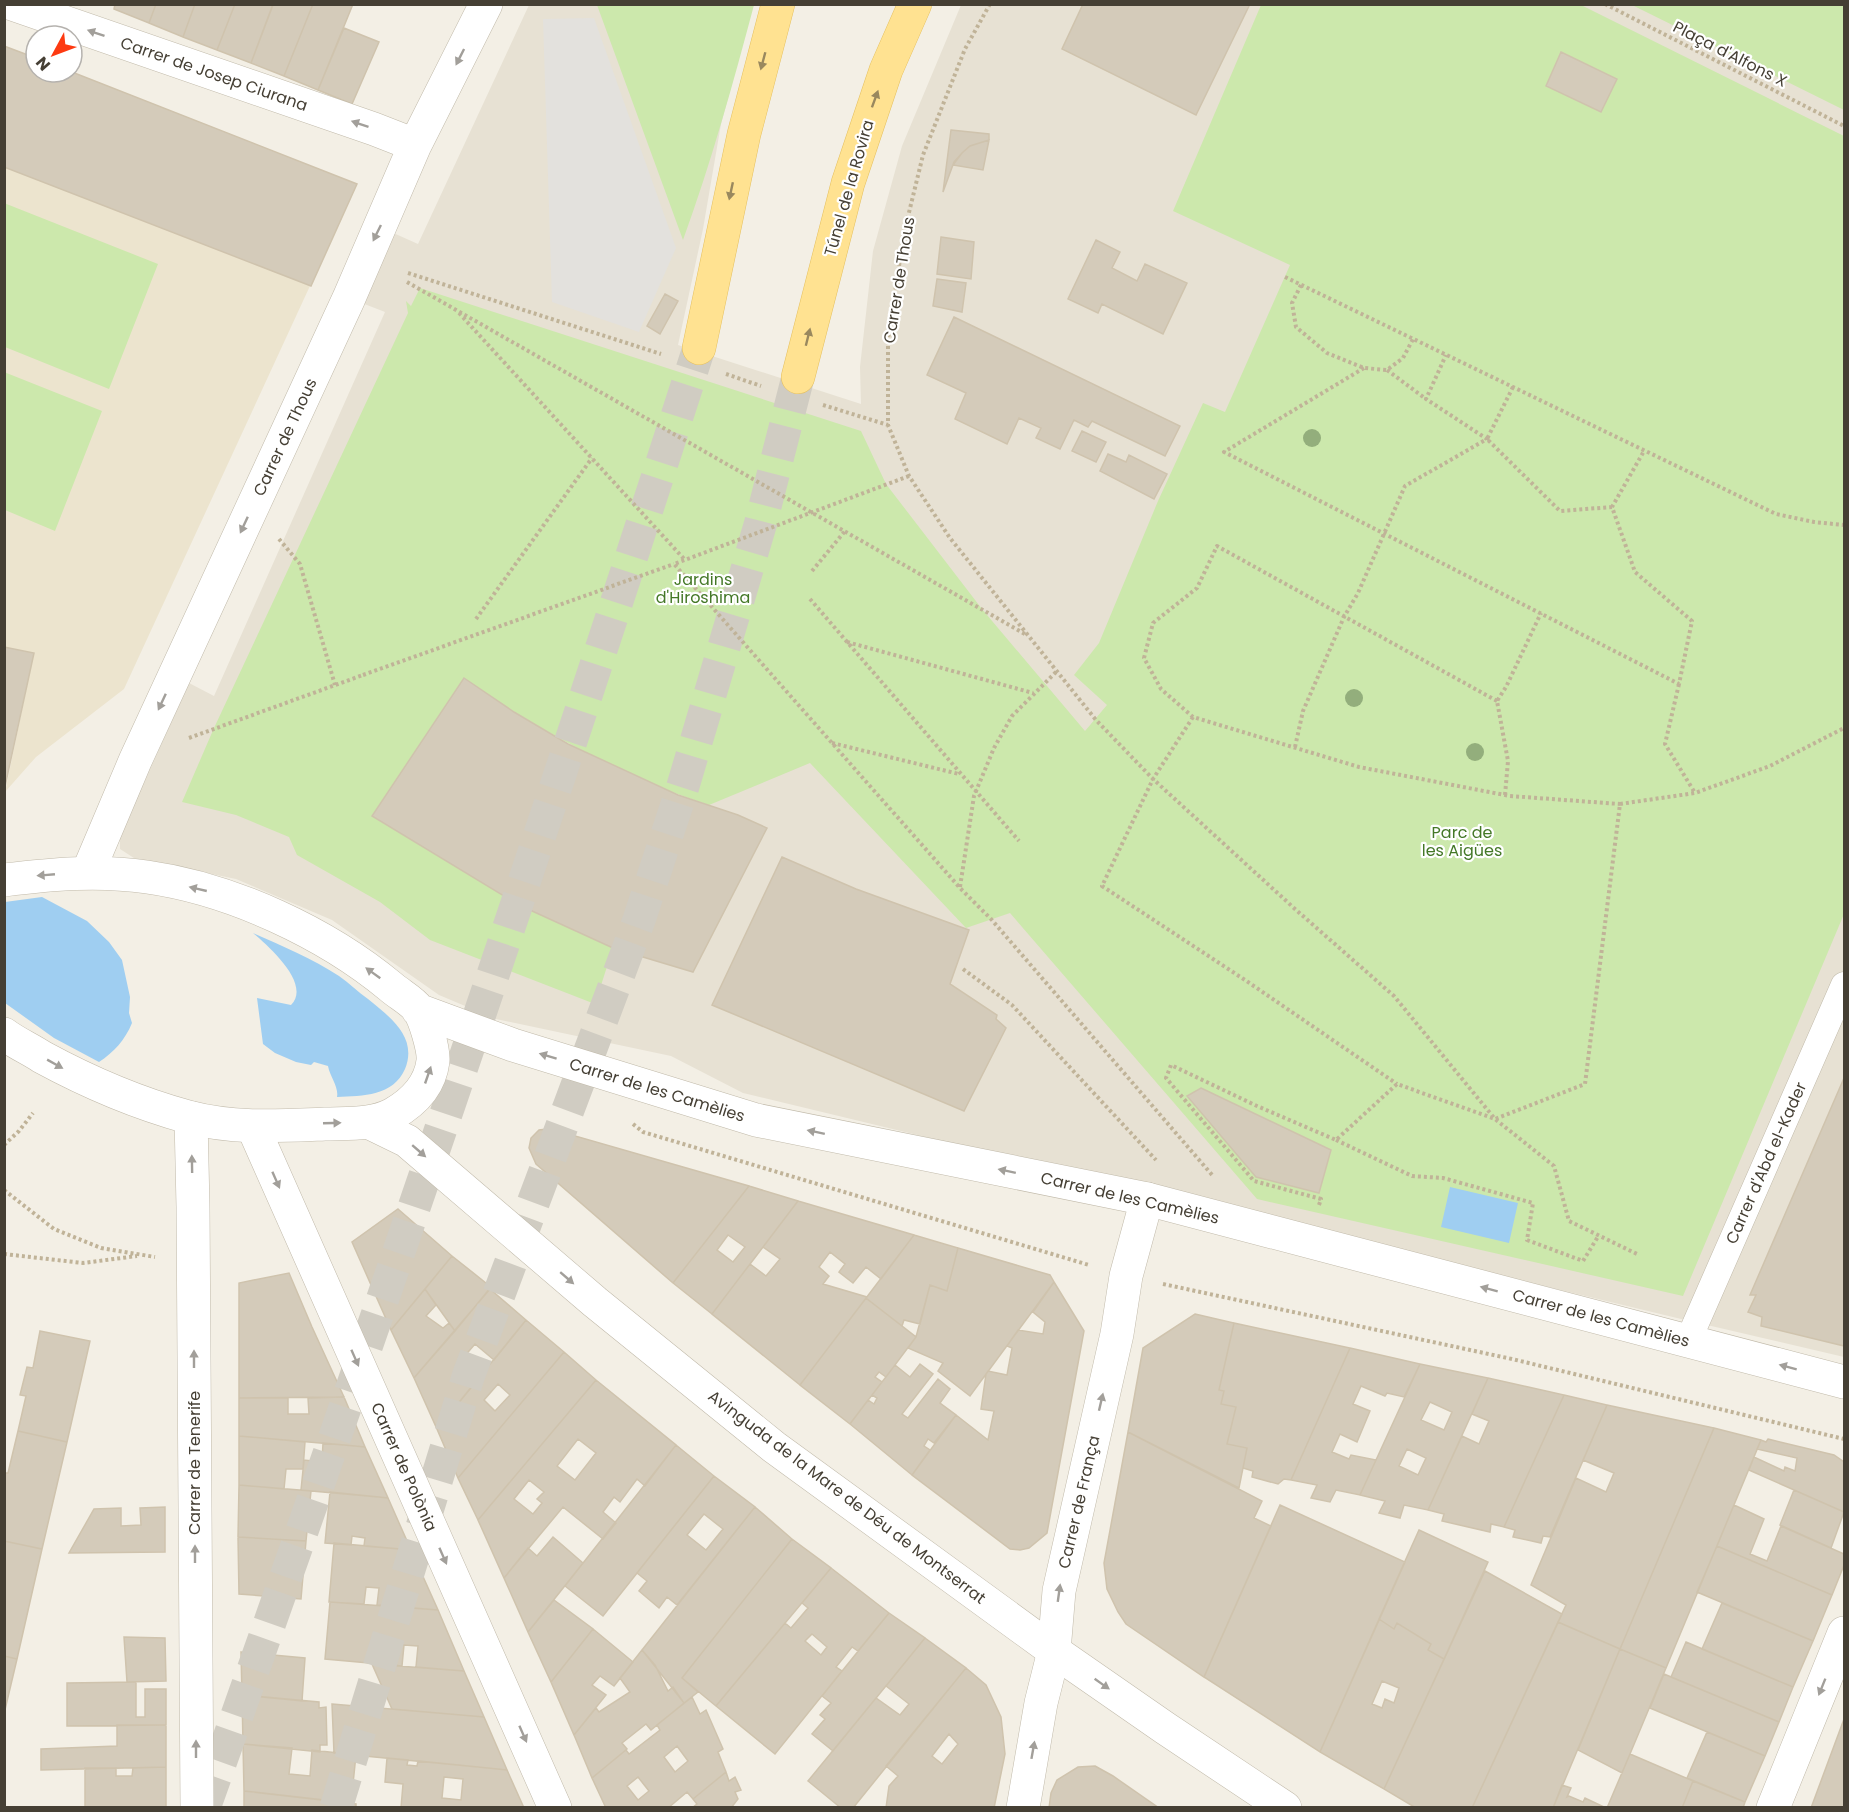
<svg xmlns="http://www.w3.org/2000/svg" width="1849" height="1812" font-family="Poppins,sans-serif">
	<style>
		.residential { fill: #e7e1d3 }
		.education { fill: #ece4ce }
		.green { fill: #cce8ac }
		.parking { fill: #e3e1dd }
		.water { fill: #9fcef1 }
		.building { fill: #d4cbba; stroke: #cfc3ad; stroke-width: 1.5; fill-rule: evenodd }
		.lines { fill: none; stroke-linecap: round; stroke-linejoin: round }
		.primary-tunnel { stroke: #d0ccc2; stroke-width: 33; stroke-dasharray: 33 16; stroke-linecap: butt }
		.pedestrian-casing { stroke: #c1baaa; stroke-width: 27 }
		.minor-casing { stroke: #c1baaa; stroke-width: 34 }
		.tertiary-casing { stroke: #c1baaa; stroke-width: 34 }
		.primary-casing { stroke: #e5c060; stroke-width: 34 }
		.path { stroke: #c0b398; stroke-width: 4; stroke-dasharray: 3 3; stroke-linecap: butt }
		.pedestrian { stroke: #fff; stroke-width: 26 }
		.minor { stroke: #fff; stroke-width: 33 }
		.tertiary { stroke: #fff; stroke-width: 33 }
		.primary { stroke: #ffe291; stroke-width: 33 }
		.path-bridge { stroke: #c0b398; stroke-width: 4; stroke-dasharray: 3 3; stroke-linecap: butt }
		.tree { fill: #93ae7c }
		.oneway { fill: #a29f9a }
		.oneway2 { fill: #99885e }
		.labels { text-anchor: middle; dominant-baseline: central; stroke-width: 4.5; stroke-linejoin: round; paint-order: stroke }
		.street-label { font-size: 16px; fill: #453f34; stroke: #fff }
		.park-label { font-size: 16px; fill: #447827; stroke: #fff }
	</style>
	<rect width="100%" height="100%" fill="#f3efe5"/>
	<!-- residential -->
	<path class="residential" d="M529 5H753L721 124 703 229 678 345 861 404 860 367 873 251 902 146 961 5H1844V1357L1677 1318 743 1093 671 1056 496 1019 439 995 332 920 236 879 134 858 120 849V836L189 683 214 696 385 312 349 298 380 227 418 244Z"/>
	<!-- education -->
	<path class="education" d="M5 46 36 58V72H72L357 184 124 689 36 757 5 792 34 653 5 647Z"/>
	<!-- green -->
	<path class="green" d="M597 5H754C733 84 711 163 683 240Z
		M1261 5H1581L1844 136V914L1683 1296 1257 1199 1010 913 966 928 810 763 709 805C641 783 578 750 518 714 499 703 482 689 464 679L372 816 519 905 613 948 595 1004 430 940 380 902 297 855 289 837 236 815 182 802 214 728 408 313 406 301 411 306 420 288 861 431 886 484 982 609 1085 731 1107 705 1074 675 1099 643 1158 501 1203 403 1225 412 1290 265 1173 211Z
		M1632 5H1844V110Z
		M4 203 158 264 109 389 5 347Z
		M4 372 102 411 55 531 5 510Z"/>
	<!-- parking -->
	<path class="parking" d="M594 18 676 248 639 332 552 302 543 19Z"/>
	<!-- water -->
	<path class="water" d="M42 897 87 921 109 942 122 960 130 997 129 1013 132 1023C125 1040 114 1052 99 1062L54 1038 5 1003V902Z
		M253 933C282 946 312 958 339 976 349 983 358 992 368 999 390 1017 418 1037 405 1069 393 1096 363 1096 337 1097 339 1087 330 1077 328 1066L314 1062 311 1065 296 1062 275 1053 263 1044 257 998 291 1005C312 984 268 946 253 933Z
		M1450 1187 1518 1203 1509 1243 1441 1227Z"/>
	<!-- building -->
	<path class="building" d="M115 4H156L149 23 114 9Z
		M156 4H195L183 37 149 23Z
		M195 4H235L217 50 183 37Z
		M235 4 273 5 251 63 217 50Z
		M313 4H353L318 90 284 76Z
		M313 4 284 76 251 63 273 4Z
		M1083 4H1250L1196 115 1062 49Z
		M344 28 379 42 352 104 318 90Z
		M4 46 36 58V72H72L357 184 311 286 4 167Z
		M1561 52 1617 79 1601 112 1546 86Z
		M951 130 989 134V140L970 146 962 153 954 162 943 192Z
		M989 140 983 170 953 165 962 153 970 146Z
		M941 237 974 242 971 279 937 274Z
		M1096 240 1120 252 1112 268 1137 281 1145 264 1187 283 1163 334 1102 304 1098 313 1068 299Z
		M937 279 966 283 962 312 933 306Z
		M665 294 678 301 660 334 647 326Z
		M954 317 1180 426 1165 456 1092 421 1088 427 1074 420 1060 449 1036 438 1041 428 1019 418 1007 444 955 419 966 393 927 375Z
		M1082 431 1106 442 1096 462 1072 451Z
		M1108 454 1126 462 1129 455 1167 474 1154 499 1100 471Z
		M4 647 34 653 4 791Z
		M464 678 514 712 568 744 678 795 738 815 767 828 693 972 613 948 519 905 372 816Z
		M782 857 856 889 969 930 950 984 997 1015 996 1019 1006 1028 964 1111 712 1005Z
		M1844 1078V1346L1761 1326 1762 1317 1748 1312 1756 1295H1750Z
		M1201 1088 1331 1150 1319 1193 1256 1177 1187 1096Z
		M547 1129 564 1134 565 1133 749 1186 673 1283 536 1164 529 1148 531 1138 539 1130Z
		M749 1186 798 1201 712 1314 673 1283ZM728 1235 745 1247 733 1262 717 1250Z
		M798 1201 914 1235 881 1279 866 1267 853 1283 839 1272 845 1264 830 1252 819 1267 829 1276 823 1284 867 1297 800 1385 712 1314 750 1264 766 1276 780 1259 763 1247Z
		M398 1209 452 1256 391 1330 352 1242Z
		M914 1235 958 1248 947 1291 930 1285 920 1324 904 1320 902 1326 866 1298Z
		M958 1248 1050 1275 1054 1282 970 1396 938 1371 943 1363 908 1348 916 1337 930 1285 947 1291Z
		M452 1256 491 1287 455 1331 425 1289Z
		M289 1273 312 1327 344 1397 239 1398V1283Z
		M1054 1282 1084 1331 1047 1533 1029 1548 1020 1550 1010 1549 912 1475 956 1415 988 1440 994 1411 981 1409 986 1374 988 1371 1007 1375 1012 1348 1007 1346 1018 1330 1043 1334 1045 1322 1033 1312Z
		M425 1289 436 1305 426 1316 443 1328 449 1323 455 1331 414 1378 391 1330Z
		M490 1289 526 1320 494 1360 475 1344 457 1365 475 1383 437 1429 414 1378Z
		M866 1298 916 1337 886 1377 879 1372 875 1377 882 1382 850 1424 800 1385Z
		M1195 1314 1234 1323 1219 1390 1224 1391 1221 1404 1236 1407 1227 1444 1247 1448 1239 1488 1128 1432 1143 1348Z
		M526 1320 564 1352 458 1478 437 1429ZM498 1384 510 1395 495 1411 484 1400Z
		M1234 1323 1350 1348 1291 1480 1284 1479 1278 1484 1252 1477 1253 1471 1243 1468 1247 1448 1227 1444 1236 1407 1221 1404 1224 1391 1219 1390Z
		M40 1331 90 1341 67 1442 18 1431 26 1396 20 1395 27 1367 33 1368Z
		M1350 1348 1420 1364 1404 1397 1387 1393 1385 1396 1361 1386 1353 1404 1370 1411 1357 1442 1340 1434 1332 1452 1349 1459 1351 1455 1376 1460 1360 1495 1336 1490 1330 1502 1311 1498 1317 1485 1291 1480Z
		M564 1352 596 1380 478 1520 458 1478Z
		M920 1364 933 1374 902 1414 908 1418 938 1379 950 1389 940 1403 956 1415 934 1443 928 1439 924 1446 930 1450 912 1475 850 1424 868 1400 874 1404 877 1398 872 1395 895 1365 910 1377Z
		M1420 1364 1488 1378 1428 1510 1404 1505 1400 1518 1379 1513 1385 1501 1360 1495ZM1430 1402 1452 1412 1444 1430 1421 1420ZM1407 1449 1426 1458 1418 1475 1399 1466Z
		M1488 1378 1564 1395 1504 1527 1491 1524 1490 1532 1442 1521 1444 1514 1428 1510 1462 1436 1479 1444 1489 1421 1472 1414Z
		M596 1380 676 1445 645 1486 637 1479 620 1502 614 1497 603 1512 616 1523 603 1539 563 1507 504 1578 478 1520ZM578 1439 596 1453 575 1480 557 1466ZM529 1480 544 1492 537 1499 542 1503 533 1514 514 1499Z
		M1564 1395 1607 1405 1550 1537 1543 1536 1541 1543 1513 1537 1515 1530 1504 1527Z
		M344 1397 365 1447 239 1436V1398H288V1414H309L308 1398Z
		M1607 1405 1714 1428 1620 1649 1558 1622 1566 1605 1531 1585 1576 1478 1606 1492 1614 1473 1583 1460Z
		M1714 1428 1761 1440 1666 1668 1620 1649Z
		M18 1431 67 1442 42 1549 4 1541V1473H8Z
		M1128 1432 1262 1501 1254 1518 1271 1526 1204 1677 1126 1624 1118 1612 1107 1589 1104 1563Z
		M239 1436 305 1442 303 1469H286L284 1489 239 1485Z
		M1768 1439 1834 1455 1844 1462V1512L1749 1470 1754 1457 1784 1471 1785 1467 1795 1471 1797 1458 1757 1449 1761 1440 1766 1442Z
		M323 1443 365 1447 388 1498 301 1490 304 1460 322 1462Z
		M676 1445 714 1476 603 1616 565 1586Z
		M714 1476 755 1507 677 1605 667 1597 659 1608 639 1591 647 1581 637 1573ZM704 1514 723 1529 706 1550 687 1535Z
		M239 1485 311 1491 306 1541 238 1537Z
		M1794 1490 1844 1512 1831 1548 1780 1525Z
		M330 1492 388 1498 411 1550 364 1546 365 1538 352 1536 351 1545 325 1543Z
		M1280 1505 1405 1562 1320 1752 1204 1677Z
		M1734 1505 1764 1519 1750 1554 1767 1561 1781 1526 1844 1554V1565L1832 1595 1717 1546Z
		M165 1507V1552L69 1553 94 1509 121 1508V1526L141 1525 140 1508Z
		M755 1507 792 1539 682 1678 698 1692 684 1703 642 1650Z
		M1419 1530 1488 1562 1444 1659 1428 1650 1431 1644 1397 1623 1394 1629 1379 1619Z
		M238 1537 306 1541 301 1599 239 1594Z
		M553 1537 583 1563 528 1632 504 1578 528 1548 537 1556Z
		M792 1539 831 1568 716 1706 682 1678Z
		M4 1541 42 1549 17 1659 4 1656Z
		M334 1543 411 1550 438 1610 377 1605 379 1588 366 1587 364 1604 329 1602Z
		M1717 1546 1832 1595 1813 1641 1697 1592Z
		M831 1568 889 1613 858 1651 852 1647 836 1667 842 1671 775 1754 716 1706 785 1623 791 1628 808 1608 802 1603ZM812 1634 827 1647 821 1655 805 1641Z
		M1485 1571 1562 1614 1472 1808H1416L1384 1789Z
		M554 1600 593 1629 551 1682 528 1632Z
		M330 1602 438 1610 464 1671 416 1667 418 1646 404 1645 402 1666 325 1659Z
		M1722 1603 1813 1641 1793 1687 1702 1649Z
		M889 1613 925 1638 833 1751 812 1734 825 1719 820 1715 831 1703 822 1696Z
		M1379 1619 1394 1629 1397 1623 1431 1644 1428 1650 1444 1659 1384 1789 1320 1752ZM1382 1681 1399 1688 1394 1703 1385 1699 1382 1708 1372 1704Z
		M1558 1622 1620 1649 1553 1808H1472Z
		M593 1629 633 1662 614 1686 600 1676 592 1685 606 1695 574 1735 551 1682Z
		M124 1637 165 1638 166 1681 127 1682Z
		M925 1638 966 1668 853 1808H841L808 1781 876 1698 900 1715 909 1704 886 1686Z
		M1686 1642 1793 1687 1779 1722 1671 1677Z
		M1620 1649 1666 1668 1622 1773 1578 1750Z
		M642 1650 655 1665 668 1691 673 1687 684 1703 651 1730 646 1724 622 1743 627 1749 592 1778 574 1735 596 1708 599 1712 630 1692 620 1678Z
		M241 1652 305 1658 302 1701 242 1695Z
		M4 1656 17 1659 4 1714Z
		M372 1664 464 1671 484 1717 392 1709Z
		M966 1668 986 1685 1001 1717 1005 1754 994 1808H886L889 1786 898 1776 886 1766ZM949 1734 958 1744 942 1764 932 1756Z
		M1664 1674 1779 1722 1765 1756 1650 1708Z
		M136 1682V1717H145V1689H166V1725L67 1726V1683Z
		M242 1695 319 1702V1708L326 1707 327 1745H320V1752L243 1744Z
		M692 1697 700 1714 706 1710 723 1749 718 1752 726 1772 693 1799 687 1792 668 1808H606L592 1778 626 1750 629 1754 660 1730 657 1725ZM677 1746 688 1761 675 1772 664 1757ZM638 1777 649 1791 638 1800 627 1786Z
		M332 1704 484 1717 507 1770 334 1753Z
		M1844 1719V1808H1811Z
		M117 1725H166V1767L41 1770V1749L117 1746Z
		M1707 1732 1765 1756 1745 1802 1687 1778Z
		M243 1744 292 1748 289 1774 310 1776 312 1750 356 1755 351 1803 244 1791Z
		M1630 1754 1693 1781 1682 1808H1607Z
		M387 1758 408 1760 407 1765 417 1766 418 1761H419L507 1770 524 1808H401L403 1784 385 1782ZM444 1777 463 1779 461 1800 442 1798Z
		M1095 1766 1113 1776 1159 1808H1049L1051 1793 1057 1780 1078 1767Z
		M166 1767V1808H85V1768H116V1776H132L133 1768Z
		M726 1772 729 1781 735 1777 741 1790 735 1792 738 1799 731 1808H692L697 1804 693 1799Z
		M1693 1781 1745 1802 1743 1808H1682Z
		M1562 1785 1571 1788 1567 1797 1569 1796 1583 1802 1585 1798 1606 1808H1553Z
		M244 1791 356 1804V1808H244Z"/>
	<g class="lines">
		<!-- primary-tunnel -->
		<path class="primary-tunnel" d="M204 1808C377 1324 542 837 699 348
			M336 1808 468 1377 639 920 683 786 761 522 798 377"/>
		<defs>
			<path id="pedestrian" d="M1688 1341 1844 985"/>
			<path id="minor" d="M12 4 374 129 415 145
				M88 872 135 761 349 298 415 145 486 4
				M191 1118 193 1207 197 1808
				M253 1127 555 1808
				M1023 1808 1041 1703 1054 1651 1059 1591 1117 1334 1126 1276 1147 1199
				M1773 1808 1844 1633"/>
			<path id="tertiary" d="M4 880C53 874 98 870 147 877 232 889 326 933 391 987 399 994 412 1001 418 1009 425 1018 434 1050 433 1061 430 1086 414 1102 393 1114 372 1125 348 1123 325 1124 279 1126 233 1129 188 1117 137 1103 88 1082 42 1057 30 1049 16 1043 4 1034
				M418 1010 513 1045 756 1120 1147 1199 1844 1382
				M368 1122 407 1141 595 1302 774 1447 1054 1651 1165 1728 1285 1808"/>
			<path id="primary" d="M699 348 744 134 778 4
				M798 377 848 183 886 70 915 4"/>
		</defs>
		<!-- pedestrian casing -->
		<use href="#pedestrian" class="pedestrian-casing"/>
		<!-- minor casing -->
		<use href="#minor" class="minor-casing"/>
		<!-- tertiary casing -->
		<use href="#tertiary" class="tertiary-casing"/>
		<!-- primary casing -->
		<use href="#primary" class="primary-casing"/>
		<!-- path -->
		<path class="path" d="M990 4 965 49 923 155 904 233 888 339V425L909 476 950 538 1096 720 1153 779 1295 909 1394 996 1495 1119 1585 1084 1620 804 1695 793 1770 766 1844 728
			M1605 4 1844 126
			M408 273 661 354
			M1285 277 1776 514 1814 522 1844 525
			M407 282 1025 634
			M1301 285 1292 303 1296 327 1327 353 1364 368 1387 370 1403 358 1413 339
			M459 313 685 560
			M1364 368 1224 452 1679 684 1692 621 1635 572 1612 507 1644 451
			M1387 370 1426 399
			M726 374 761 386
			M1513 387 1487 439 1560 511 1612 507
			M823 405 888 425
			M909 476 674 564 960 888 991 919 1213 1176
			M279 539 300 564 335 685
			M812 571 845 531
			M810 599 1019 841
			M476 619 592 458
			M847 642 1033 693
			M1679 684 1665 744 1695 793
			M1497 701 1217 546 1197 588 1153 623 1144 658 1161 689 1193 717 1359 767 1510 796 1620 804
			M1193 717 1153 779 1102 886 1245 980 1397 1084
			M189 738 363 675
			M832 743 959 774
			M1295 747 1303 711 1344 617 1358 593 1405 486 1487 439 1426 399 1446 355
			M1505 795 1508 761 1497 701 1506 687 1541 613
			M960 887 974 796 994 748 1012 716 1057 671
			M963 969 1012 1005 1156 1160
			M633 1124 643 1132 1089 1265
			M1336 1140 1412 1176 1443 1178 1533 1203 1527 1240 1583 1261 1599 1235
			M4 1145 19 1131 33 1113
			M4 1190 54 1229 101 1248 155 1257
			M1319 1205 1321 1199 1254 1181 1166 1078 1171 1065 1257 1106 1336 1140 1397 1084 1495 1119 1554 1166 1569 1221 1637 1254
			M4 1254 83 1263 137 1256
			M1163 1284 1512 1359 1844 1439"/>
		<!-- pedestrian -->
		<use href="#pedestrian" class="pedestrian"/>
		<!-- minor -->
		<use href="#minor" class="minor"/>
		<!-- tertiary -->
		<use href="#tertiary" class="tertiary"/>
		<!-- primary -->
		<use href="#primary" class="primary"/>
		<!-- path-bridge -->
		<path class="path-bridge" d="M363 675 674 564"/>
	</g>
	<!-- trees -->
	<g class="tree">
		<circle cx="1312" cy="438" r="9"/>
		<circle cx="1354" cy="698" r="9"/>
		<circle cx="1475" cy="752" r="9"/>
	</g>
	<!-- one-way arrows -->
	<defs><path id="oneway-solid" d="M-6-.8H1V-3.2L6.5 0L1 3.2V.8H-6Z" transform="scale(1.5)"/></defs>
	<g class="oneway">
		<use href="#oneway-solid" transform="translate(96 33) rotate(-161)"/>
		<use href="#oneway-solid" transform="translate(460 57) rotate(117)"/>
		<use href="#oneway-solid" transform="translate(360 124) rotate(-161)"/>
		<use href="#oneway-solid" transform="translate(377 233) rotate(116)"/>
		<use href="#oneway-solid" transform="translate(244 525) rotate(115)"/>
		<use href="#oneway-solid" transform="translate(162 702) rotate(115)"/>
		<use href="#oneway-solid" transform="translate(46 875) rotate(175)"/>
		<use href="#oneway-solid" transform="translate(198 889) rotate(-167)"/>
		<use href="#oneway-solid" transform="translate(373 973) rotate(-144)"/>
		<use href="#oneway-solid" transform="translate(548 1056) rotate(-163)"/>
		<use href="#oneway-solid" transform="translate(55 1064) rotate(29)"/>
		<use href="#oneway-solid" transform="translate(428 1075) rotate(-71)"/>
		<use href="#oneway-solid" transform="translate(332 1123) rotate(-2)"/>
		<use href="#oneway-solid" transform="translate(816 1132) rotate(-168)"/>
		<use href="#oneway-solid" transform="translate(419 1151) rotate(41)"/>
		<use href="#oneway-solid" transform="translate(192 1164) rotate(-91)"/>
		<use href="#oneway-solid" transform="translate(1007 1171) rotate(-168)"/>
		<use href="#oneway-solid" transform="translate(276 1180) rotate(66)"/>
		<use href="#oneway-solid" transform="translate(567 1278) rotate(41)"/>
		<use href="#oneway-solid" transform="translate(1489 1289) rotate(-165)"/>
		<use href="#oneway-solid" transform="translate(355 1358) rotate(66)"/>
		<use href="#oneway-solid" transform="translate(194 1359) rotate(-90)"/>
		<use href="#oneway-solid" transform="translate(1788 1367) rotate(-165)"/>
		<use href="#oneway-solid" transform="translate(1101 1402) rotate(-77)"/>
		<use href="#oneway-solid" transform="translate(195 1554) rotate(-90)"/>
		<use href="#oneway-solid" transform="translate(443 1556) rotate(66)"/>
		<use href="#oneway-solid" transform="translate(1059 1593) rotate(-82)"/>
		<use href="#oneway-solid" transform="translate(1102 1684) rotate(35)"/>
		<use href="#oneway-solid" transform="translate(1822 1687) rotate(112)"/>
		<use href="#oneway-solid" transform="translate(523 1734) rotate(66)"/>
		<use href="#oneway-solid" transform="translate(196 1749) rotate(-90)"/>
		<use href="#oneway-solid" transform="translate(1033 1750) rotate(-80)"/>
	</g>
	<g class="oneway2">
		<use href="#oneway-solid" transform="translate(763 61) rotate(105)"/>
		<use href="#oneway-solid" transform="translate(875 99) rotate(-70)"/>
		<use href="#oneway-solid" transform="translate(731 191) rotate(102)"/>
		<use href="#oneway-solid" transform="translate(808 337) rotate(-76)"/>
	</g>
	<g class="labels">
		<!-- street labels -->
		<g class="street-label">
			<text transform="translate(1730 54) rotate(27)">Plaça d'Alfons X</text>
			<text transform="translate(214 74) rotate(19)">Carrer de Josep Ciurana</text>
			<text transform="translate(849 188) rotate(-74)">Túnel de la Rovira</text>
			<text transform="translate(899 280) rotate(-81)">Carrer de Thous</text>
			<text transform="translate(285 437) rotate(-65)">Carrer de Thous</text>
			<text transform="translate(657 1090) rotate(17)">Carrer de les Camèlies</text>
			<text transform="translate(1766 1163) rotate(-66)">Carrer d'Abd el-Kader</text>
			<text transform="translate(1130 1198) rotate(13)">Carrer de les Camèlies</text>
			<text transform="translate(1601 1318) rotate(15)">Carrer de les Camèlies</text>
			<text transform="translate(194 1463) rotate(-90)">Carrer de Tenerife</text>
			<text transform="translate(404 1467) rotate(66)">Carrer de Polònia</text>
			<text transform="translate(847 1497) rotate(37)">Avinguda de la Mare de Déu de Montserrat</text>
			<text transform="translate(1079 1502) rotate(-77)">Carrer de França</text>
		</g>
		<!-- park labels -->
		<g class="park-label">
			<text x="703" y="579">Jardins<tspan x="703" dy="18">d'Hiroshima</tspan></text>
			<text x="1462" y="832">Parc de<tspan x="1462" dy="18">les Aigües</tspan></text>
		</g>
	</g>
	<!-- border -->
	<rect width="1849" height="1812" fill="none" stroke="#453f34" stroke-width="12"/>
	<!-- north arrow -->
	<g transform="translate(54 54) rotate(229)"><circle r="28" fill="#ffffff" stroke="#b5b2ae" stroke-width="1.5"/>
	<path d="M0-4.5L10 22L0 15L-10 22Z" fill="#fd3a11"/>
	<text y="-9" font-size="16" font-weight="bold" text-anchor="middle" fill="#453f34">N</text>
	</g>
</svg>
